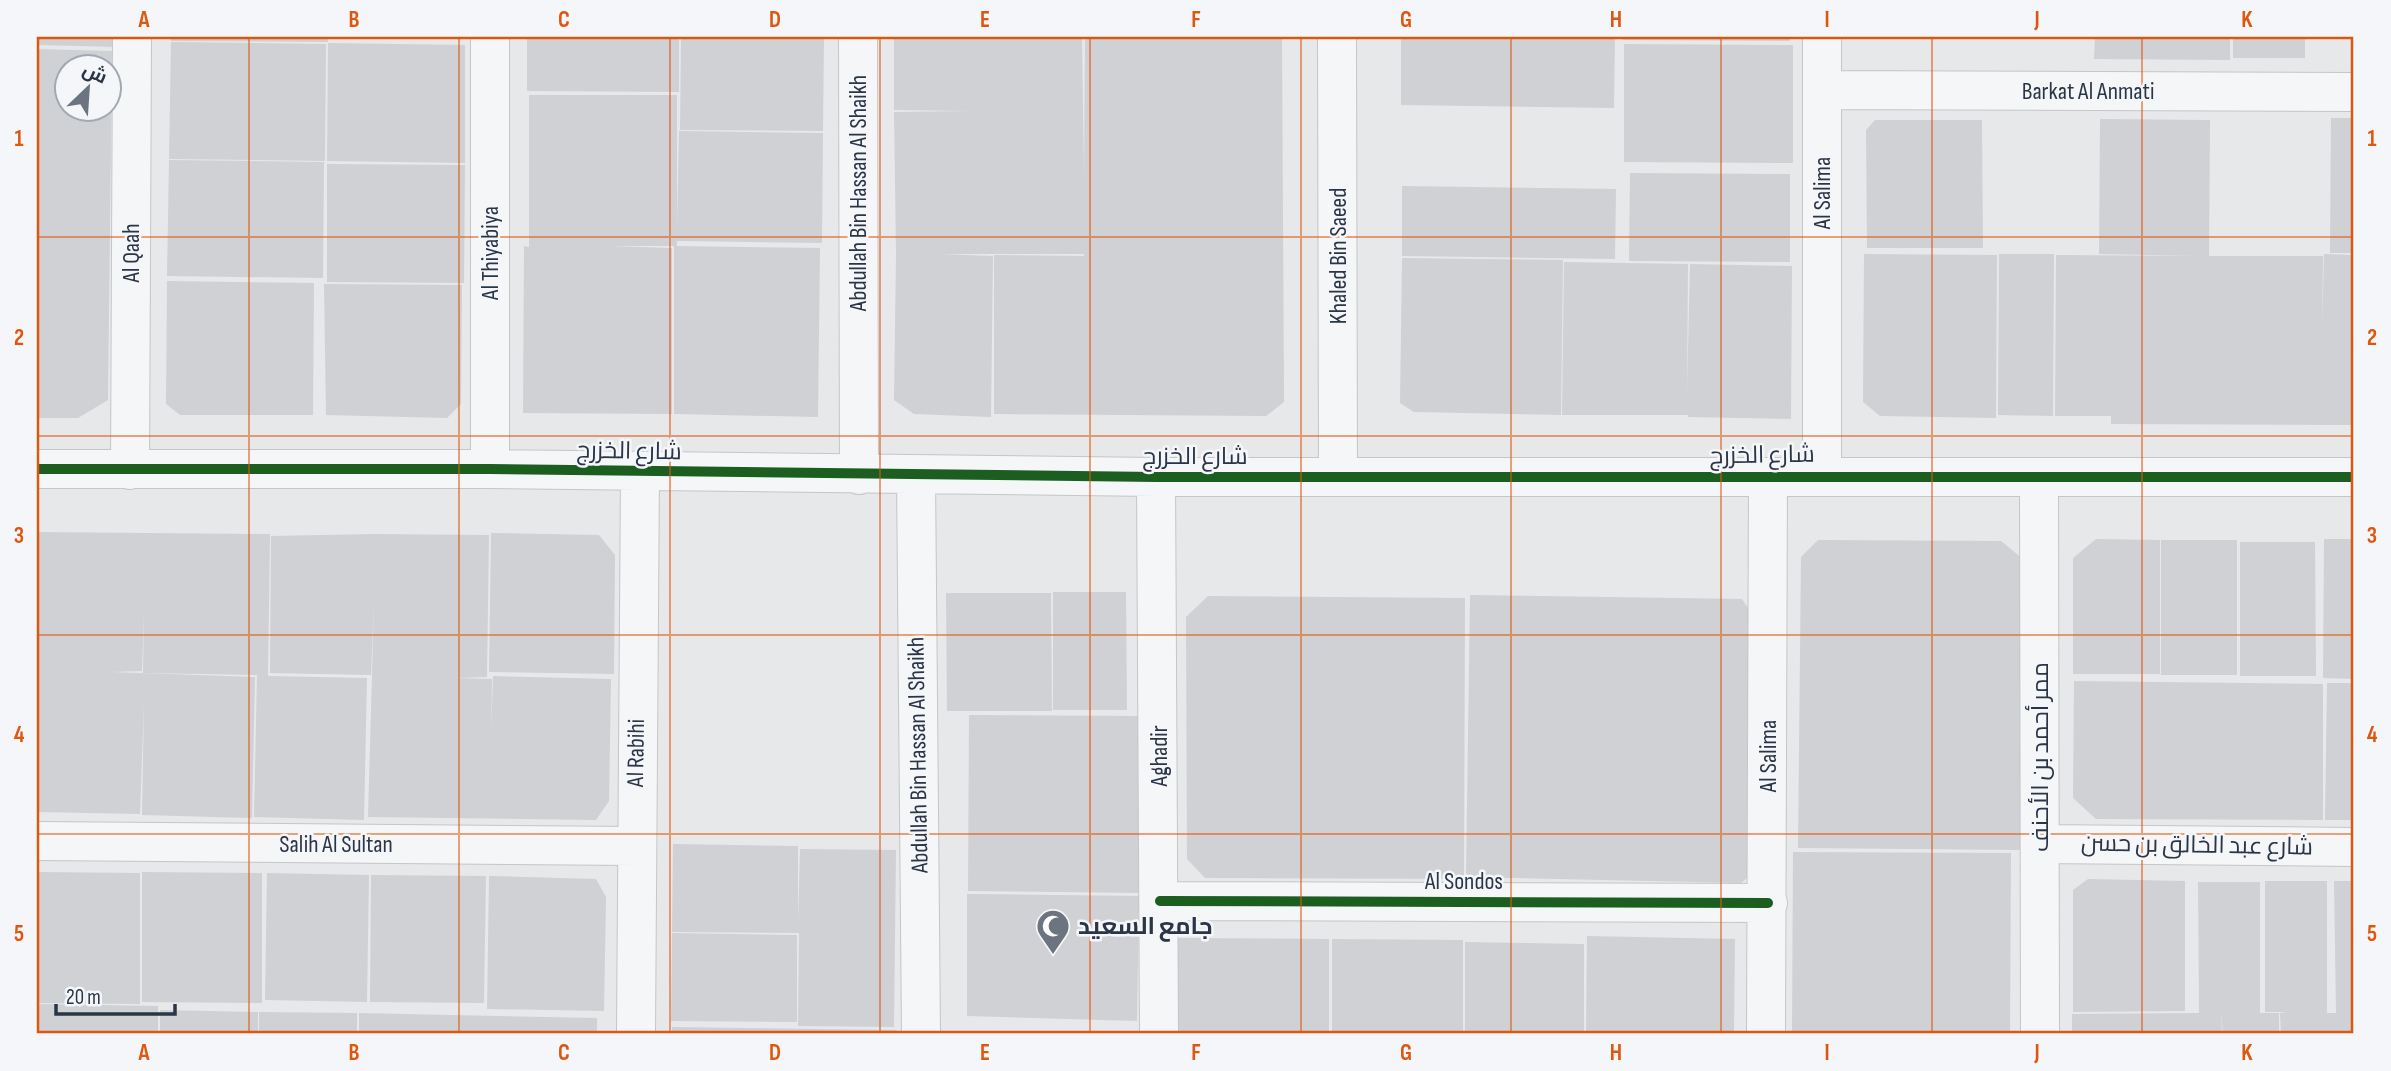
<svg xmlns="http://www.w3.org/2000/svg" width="2391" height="1071" font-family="'Sofia Sans Condensed',Cairo,sans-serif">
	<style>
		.building { fill: #cfd1d4; fill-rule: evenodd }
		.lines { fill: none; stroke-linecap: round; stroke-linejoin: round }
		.street-casing { stroke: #c4c6c8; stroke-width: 40 }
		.street { stroke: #f5f6f7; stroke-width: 38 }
		.cycleway-casing { stroke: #f4f6f9; stroke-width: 15 }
		.cycleway { stroke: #1b5e20; stroke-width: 10 }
		.grid { fill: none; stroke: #de570f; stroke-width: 2; stroke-opacity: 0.55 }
		.labels { text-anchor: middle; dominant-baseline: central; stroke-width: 5; stroke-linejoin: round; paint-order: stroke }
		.street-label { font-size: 24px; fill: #2a3546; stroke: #f4f6f9 }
		.poi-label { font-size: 24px; font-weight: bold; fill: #2a3546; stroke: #f4f6f9; text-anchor: start }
		.neatline { fill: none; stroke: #de570f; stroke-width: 2.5 }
		.grid-label { font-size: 23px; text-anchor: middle; font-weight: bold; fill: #de570f }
	</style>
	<rect width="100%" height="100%" fill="#e6e8ea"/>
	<!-- building -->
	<path class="building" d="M37 37H118L117 47 37 45Z
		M171 37H328V42L171 41Z
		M527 37H679V92L527 91Z
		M681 37H824L823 131 680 130Z
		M894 37H1082L1084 177 1085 37H1282L1284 402 1266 416 994 414V255L1084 256V254H940L993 256 991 417 914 414 894 400 896 254 894 112 970 111 894 110Z
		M1401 37H1615L1614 108 1401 105Z
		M1623 37H1790V41L1623 40Z
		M2095 37H2230V60L2094 59Z
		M2233 37H2305V58H2233Z
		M171 42 326 44 325 161 169 159Z
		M328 43 465 45V163L327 161Z
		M1624 44 1793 45V163L1624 162Z
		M37 49 112 51 108 400 78 418H37ZM66 66H108V108H66Z
		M529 95H677V229L679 131 823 133 822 243 677 241V246L820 248 818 417 674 414V246H609L672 248V414L523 413 524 246 529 247Z
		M2331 118H2354V253H2330Z
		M2100 119 2210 120 2209 256H2323L2322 329 2324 254 2354 255V425L2111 424V416H2055L2056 255 2203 256 2099 254Z
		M1875 120H1982L1983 248H1867L1866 130Z
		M169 160 324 162 323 278 167 276Z
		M327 164 465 165 464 283 327 282Z
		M1630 173 1790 174V262L1629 261Z
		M1402 186 1616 189 1615 259 1402 256Z
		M1864 254 1997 255 1996 418 1880 416 1863 402Z
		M1999 254H2054L2053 416 1998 415Z
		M1402 258 1563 260 1561 415 1414 412 1400 403Z
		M1564 262 1688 264 1687 393 1690 264 1792 266 1791 419 1688 417V415H1562Z
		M167 281 314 283 313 415H180L166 404Z
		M324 284 462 285 461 404 447 418 326 415Z
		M37 532 270 534 268 676 367 678 364 820 254 817 257 675 143 673 144 609 142 671 111 672 255 677 252 818 142 815 144 702 140 814 37 812Z
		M491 533 599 535 615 555 614 674 489 672Z
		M374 534 489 535 487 677 455 678 492 679 491 736 493 676 611 679 609 801 596 820 368 817 374 603 371 675 270 673 271 536Z
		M2096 539 2160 540V674H2073V558Z
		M2324 539H2354V679L2323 678Z
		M1818 540 2001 541 2023 559 2022 850 1798 848 1801 557Z
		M2161 540H2237V675H2161Z
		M2240 542H2315L2316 676H2240Z
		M1053 592H1126L1127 710H1053Z
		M946 593H1051L1052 711H947Z
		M1470 595 1742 599 1756 620 1754 872 1741 883 1466 877Z
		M1208 596 1465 598 1464 879 1205 878 1187 859 1186 617Z
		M2074 681 2323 684V820L2096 819 2073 798Z
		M2327 683H2354V820H2325Z
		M969 715 1140 716 1139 893 968 891Z
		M673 844 798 846V924L800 849 896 850 894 1027 798 1026 799 933 672 932Z
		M1793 852 2011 853 2010 1034H1792Z
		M37 872 140 873V1004L37 1003Z
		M142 872 262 873V1003L142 1002Z
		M267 873 369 875 367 1002 265 1000Z
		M371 875 486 876 484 1003 370 1002Z
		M489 876 596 879 606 897 604 1011 487 1009Z
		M2088 879 2185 881V1011L2073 1012V890Z
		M2265 881H2327V1013H2336L2334 881H2354V1034H2281L2280 1013 2289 1012H2265Z
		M2198 882H2260V1013H2279V1034H2223L2221 1013 2222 1034H2072V1014L2199 1013Z
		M967 894 1139 896 1137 1021 967 1016Z
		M672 933 797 935V1022L671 1021Z
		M1587 936 1735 939 1734 1034H1586Z
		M1178 938 1329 939V1034H1178Z
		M1332 939 1463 940V1034H1332Z
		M1465 942 1584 944V1034H1465Z
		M37 1004 158 1006V1034H37Z
		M160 1010 258 1012V1034H160Z
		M259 1012 357 1013V1034H259Z
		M359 1013 597 1018V1034H359Z
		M672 1027 897 1030V1034H672Z"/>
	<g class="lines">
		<defs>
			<path id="street" d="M490 37V469
				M858 37 859 475
				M1337 37 1338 476
				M1822 90 2354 92
				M37 469H490L1156 477H2354
				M130 470 132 37
				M916 475 921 1034
				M1822 476V37
				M1156 477 1159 1034
				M2039 479 2040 1034
				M37 841 635 846
				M2040 844 2354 847
				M1160 901 1768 903
				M636 1034 640 472
				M1766 1034 1768 477"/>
		</defs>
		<!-- street casing -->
		<use href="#street" class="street-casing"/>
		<!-- street -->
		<use href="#street" class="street"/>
		<defs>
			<path id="cycleway" d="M37 469H490L1156 477H2354
				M1160 901 1768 903"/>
		</defs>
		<!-- cycleway casing -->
		<use href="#cycleway" class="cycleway-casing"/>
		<!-- cycleway -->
		<use href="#cycleway" class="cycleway"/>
	</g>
	<!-- grid -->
	<path class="grid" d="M249 37V1034M459 37V1034M670 37V1034M880 37V1034M1090 37V1034M1301 37V1034M1511 37V1034M1721 37V1034M1932 37V1034M2142 37V1034M37 237H2354M37 436H2354M37 635H2354M37 834H2354"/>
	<!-- icons -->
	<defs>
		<symbol id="mosque-pin" viewBox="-11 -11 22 30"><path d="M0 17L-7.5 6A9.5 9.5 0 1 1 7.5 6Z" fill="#6c747f" stroke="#f4f6f9"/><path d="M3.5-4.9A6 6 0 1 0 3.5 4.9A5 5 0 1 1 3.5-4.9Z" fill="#fff"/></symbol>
	</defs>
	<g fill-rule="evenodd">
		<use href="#mosque-pin" x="1034" y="907" width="38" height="52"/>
	</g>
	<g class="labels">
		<!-- street labels -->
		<g class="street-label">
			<text x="2088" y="91">Barkat Al Anmati</text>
			<text transform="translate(858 193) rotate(-90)">Abdullah Bin Hassan Al Shaikh</text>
			<text transform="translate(1822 193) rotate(-90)">Al Salima</text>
			<text transform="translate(131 253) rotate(-90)">Al Qaah</text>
			<text transform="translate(490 253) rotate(-90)">Al Thiyabiya</text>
			<text transform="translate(1338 256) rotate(-90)">Khaled Bin Saeed</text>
			<text transform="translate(629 451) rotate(1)">شارع الخزرج</text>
			<text transform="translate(1762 455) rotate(-1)">شارع الخزرج</text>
			<text x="1195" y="456">شارع الخزرج</text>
			<text transform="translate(636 753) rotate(-89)">Al Rabihi</text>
			<text transform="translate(918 755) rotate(-91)">Abdullah Bin Hassan Al Shaikh</text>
			<text transform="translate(1159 756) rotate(-90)">Aghadir</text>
			<text transform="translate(1768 756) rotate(-90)">Al Salima</text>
			<text transform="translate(2040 757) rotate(-90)">ممر أحمد بن الأحنف</text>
			<text x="336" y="844">Salih Al Sultan</text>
			<text transform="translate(2197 845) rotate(1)">شارع عبد الخالق بن حسن</text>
			<text x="1464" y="881">Al Sondos</text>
		</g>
		<!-- poi labels -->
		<g class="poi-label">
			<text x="1078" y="926">جامع السعيد</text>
		</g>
	</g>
	<!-- border -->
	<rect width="2391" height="1071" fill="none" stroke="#f4f6f9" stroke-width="77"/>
	<!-- north arrow -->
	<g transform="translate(88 88) rotate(25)"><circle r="33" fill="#f4f6f9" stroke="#a3a9b1" stroke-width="2"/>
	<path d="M0-5L12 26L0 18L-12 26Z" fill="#6c747f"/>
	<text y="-10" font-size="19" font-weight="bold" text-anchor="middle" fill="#2a3546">ش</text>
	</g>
	<!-- scale -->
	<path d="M56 1004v10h119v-10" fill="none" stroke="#2a3546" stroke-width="3.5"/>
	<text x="66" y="1004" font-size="21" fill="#2a3546" stroke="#f4f6f9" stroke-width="5" paint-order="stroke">20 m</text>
	<rect x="38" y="38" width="2314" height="994" class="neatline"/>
	<g class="grid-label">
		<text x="144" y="27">A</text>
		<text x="354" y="27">B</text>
		<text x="564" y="27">C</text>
		<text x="775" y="27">D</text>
		<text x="985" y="27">E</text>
		<text x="1196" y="27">F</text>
		<text x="1406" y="27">G</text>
		<text x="1616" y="27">H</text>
		<text x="1827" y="27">I</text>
		<text x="2037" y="27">J</text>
		<text x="2247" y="27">K</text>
		<text x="19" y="146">1</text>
		<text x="2372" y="146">1</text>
		<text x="19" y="345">2</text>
		<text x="2372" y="345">2</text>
		<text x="19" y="543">3</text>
		<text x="2372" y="543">3</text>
		<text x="19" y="742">4</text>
		<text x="2372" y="742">4</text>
		<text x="19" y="941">5</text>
		<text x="2372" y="941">5</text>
		<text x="144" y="1060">A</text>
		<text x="354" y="1060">B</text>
		<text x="564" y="1060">C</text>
		<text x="775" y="1060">D</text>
		<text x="985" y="1060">E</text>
		<text x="1196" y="1060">F</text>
		<text x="1406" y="1060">G</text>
		<text x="1616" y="1060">H</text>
		<text x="1827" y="1060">I</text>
		<text x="2037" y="1060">J</text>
		<text x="2247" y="1060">K</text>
	</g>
</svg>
